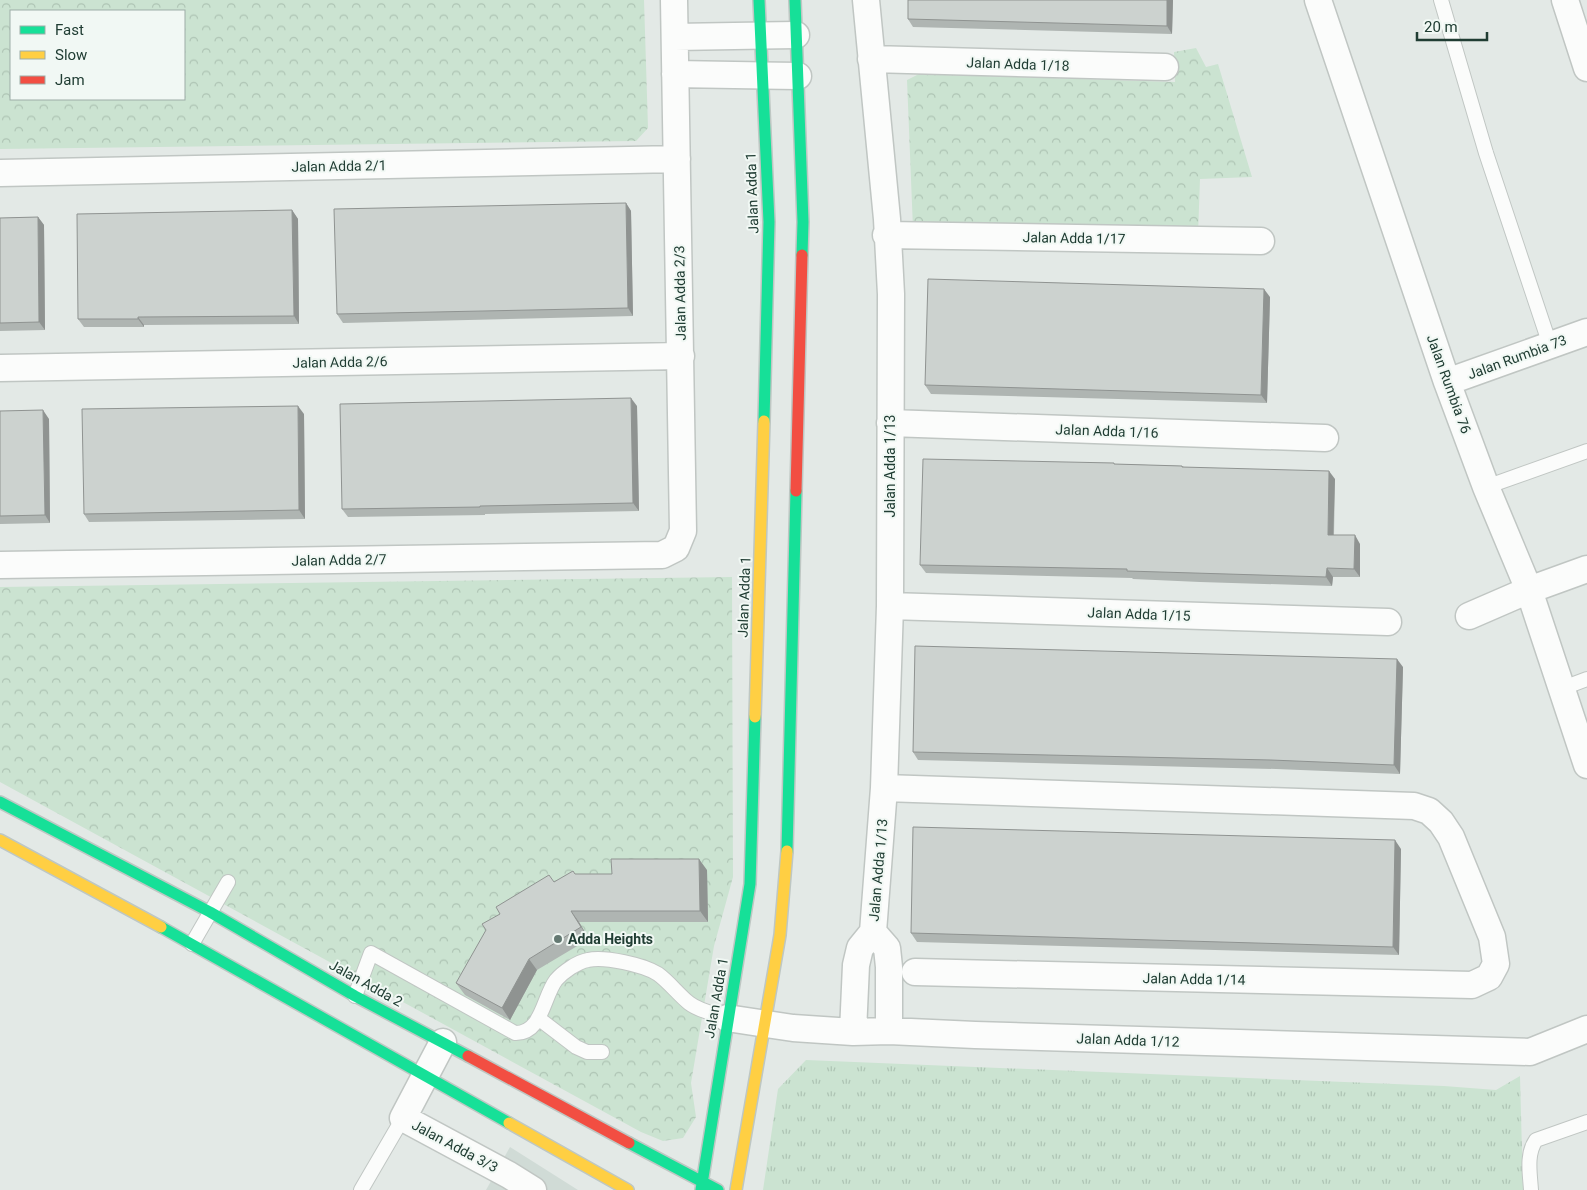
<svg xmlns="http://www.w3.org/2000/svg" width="1587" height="1190" font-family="Roboto,sans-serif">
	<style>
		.built { fill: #d0dbd6 }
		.grass { fill: url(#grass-tufts) }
		.forest { fill: url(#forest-crowns); fill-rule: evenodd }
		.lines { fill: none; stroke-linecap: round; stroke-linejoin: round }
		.lane-casing { stroke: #c0c6c3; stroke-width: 16 }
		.street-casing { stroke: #c0c6c3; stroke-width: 29 }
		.fast-casing { stroke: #bec7c3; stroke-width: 14 }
		.slow-casing { stroke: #bec7c3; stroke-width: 14 }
		.jam-casing { stroke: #bec7c3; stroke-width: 14 }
		.lane { stroke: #fbfcfb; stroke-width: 14 }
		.street { stroke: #fbfcfb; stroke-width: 26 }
		.fast { stroke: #16e098; stroke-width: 11 }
		.slow { stroke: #ffcf43; stroke-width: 11 }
		.jam { stroke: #f24e42; stroke-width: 11 }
		.wall { fill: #afb5b2 }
		.shaded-wall { fill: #8f9391 }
		.building { fill: #ccd2cf; stroke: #8f9391 }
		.poi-dot { fill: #647972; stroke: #f1f8f4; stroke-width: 2 }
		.labels { text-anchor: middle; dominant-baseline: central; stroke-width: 4; stroke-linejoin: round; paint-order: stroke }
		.street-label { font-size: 14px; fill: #203d33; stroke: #f1f8f4 }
		.poi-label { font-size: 14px; font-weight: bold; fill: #203d33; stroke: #f1f8f4; text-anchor: start }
	</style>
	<defs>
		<pattern id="grass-tufts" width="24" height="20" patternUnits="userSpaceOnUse" patternTransform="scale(1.25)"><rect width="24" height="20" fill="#cbe3d1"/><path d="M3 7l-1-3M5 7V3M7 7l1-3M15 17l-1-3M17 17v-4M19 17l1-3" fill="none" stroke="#aec4b4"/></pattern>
		<pattern id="forest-crowns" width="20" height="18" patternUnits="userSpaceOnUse" patternTransform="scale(1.25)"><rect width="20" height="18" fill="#cbe3d1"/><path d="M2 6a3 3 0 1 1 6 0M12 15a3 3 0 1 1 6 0" fill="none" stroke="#aec4b4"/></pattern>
	</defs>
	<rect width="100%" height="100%" fill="#e3e9e6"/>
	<!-- built -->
	<path class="built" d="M510 1147 578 1190H486Z"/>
	<!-- grass -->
	<path class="grass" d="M806 1060 1444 1086 1496 1090 1520 1076 1523 1190H763L778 1089Z"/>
	<!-- forest -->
	<path class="forest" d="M0 0H644L648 128 636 141 0 149ZM184 11V99H11V11Z
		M1196 48 1206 67 1218 64 1252 177 1200 179 1198 235 913 229 907 80 919 74 1175 82 1174 52Z
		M732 577 733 877 714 946 691 1083 696 1117 683 1138 663 1141 641 1132 0 782V587Z"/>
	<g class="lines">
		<defs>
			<path id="lane" d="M1441 0 1486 153 1550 345
				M1486 487 1587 451
				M1563 688 1587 679
				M192 944 228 882
				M355 996 371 953 515 1033C542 1034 543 997 556 980 563 972 577 962 588 960 604 956 644 965 658 974 669 982 678 994 689 1003 699 1011 715 1014 727 1018
				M538 1018 576 1047 587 1052H602
				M361 1190 403 1118
				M1531 1190C1530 1174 1526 1154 1536 1140L1587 1122"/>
			<path id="street" d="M866 0 887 219 891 294 890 606 884 788 873 932
				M1318 0 1447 382 1486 487 1529 590 1587 765
				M1565 0 1587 68
				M675 37 796 35
				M871 59 1165 67
				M675 74 798 76
				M0 173 677 159
				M886 235 1261 241
				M0 368 681 356
				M1447 382 1587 332
				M890 423 1325 438
				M0 565 662 555 676 548 683 531 674 0
				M890 606 1388 622
				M1469 616 1529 590 1587 569
				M884 788 1414 806 1429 811 1441 822 1451 837 1492 937 1496 964 1489 977 1472 985 915 972
				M873 932 887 948 889 967V1031
				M727 1018 793 1028 853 1032 889 1031 975 1035 1530 1052 1587 1029
				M853 1032 856 965 860 948 873 932
				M443 1042 403 1118 509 1175 533 1190"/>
			<path id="fast" d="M759 0 769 222 764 421
				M795 0 803 222 802 255
				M0 802 210 912 355 996 468 1056
				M787 851 796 491
				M161 927 509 1123
				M629 1143 718 1190
				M701 1190 750 884 755 717"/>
			<path id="slow" d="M755 717 764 421
				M0 840 161 927
				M509 1123 628 1190
				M736 1190 780 935 787 851"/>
			<path id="jam" d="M796 491 802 255
				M468 1056 629 1143"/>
		</defs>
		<!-- lane casing -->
		<use href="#lane" class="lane-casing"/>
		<!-- street casing -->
		<use href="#street" class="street-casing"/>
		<!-- fast casing -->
		<use href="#fast" class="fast-casing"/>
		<!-- slow casing -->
		<use href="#slow" class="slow-casing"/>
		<!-- jam casing -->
		<use href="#jam" class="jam-casing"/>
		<!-- lane -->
		<use href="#lane" class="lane"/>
		<!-- street -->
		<use href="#street" class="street"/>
		<!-- fast -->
		<use href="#fast" class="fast"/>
		<!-- slow -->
		<use href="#slow" class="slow"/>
		<!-- jam -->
		<use href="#jam" class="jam"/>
	</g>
	<!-- wall -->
	<path class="wall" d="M1173 0 1172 34 913 27 908 19Z
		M626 203 631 211 633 316 343 323 337 314Z
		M292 210 298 219 299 324 144 325V327H84L78 319Z
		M38 217 44 225 45 330 0 331V218Z
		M1270 297 1267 403 931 394 925 385Z
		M637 406 639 511 485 514V515L348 517 342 509Z
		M0 411 49 419 50 523 0 524Z
		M304 414 305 519 89 522 84 514Z
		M1115 464 1182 466 1184 467 1335 479 1334 535 1360 544V577H1333L1332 586 1200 582 1133 579 1132 578 926 573 920 565Z
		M1403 667 1400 774 1276 769 918 760 913 752Z
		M1401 849 1399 955 917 942 911 933Z
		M707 870 708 922H579L589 939 537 970 510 1020 465 995 456 983 554 882 575 874H612Z"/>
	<!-- shaded-wall -->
	<path class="shaded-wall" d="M1167 0H1173L1172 34 1167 26Z
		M626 203 631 211 633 316 628 308Z
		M292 210 298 219 299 324 294 316Z
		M38 217 44 225 45 330 39 322Z
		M1264 289 1270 297 1267 403 1261 395Z
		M138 317 144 325V327L138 319Z
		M631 398 637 406 639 511 633 503Z
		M298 406 304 414 305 519 299 510Z
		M43 410 49 419 50 523 45 515Z
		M1329 471 1335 479 1333 543 1328 535Z
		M1355 535 1360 544V577L1354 569Z
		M1327 568 1333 577 1332 586 1326 577Z
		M1397 659 1403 667 1400 774 1394 765Z
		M1395 840 1401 849 1399 955 1393 947Z
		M699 859 707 870 708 922 700 911Z
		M571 911 579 922 589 939 581 927Z
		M529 959 537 970 510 1020 502 1008Z"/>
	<!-- building -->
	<path class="building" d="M908 0H1167V26L908 19Z
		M626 203 628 308 337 314 334 209Z
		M292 210 294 316 138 317V319H78L77 214Z
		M38 217 39 322 0 323V218Z
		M928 279 1264 289 1261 395 925 385Z
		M631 398 633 503 480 506V507L342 509 340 404Z
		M298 406 299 510 84 514 82 409Z
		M43 410 45 515 0 516V411Z
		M923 459 1114 463V464L1182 466V467L1329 471 1328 535H1355L1354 569 1327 568 1326 577 1194 573 1127 571V569L920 565Z
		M915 646 1397 659 1394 765 1271 760 913 752Z
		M913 827 1395 840 1393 947 911 933Z
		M611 859H699L700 911H571L581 927 529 959 502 1008 456 983 486 930 482 924 500 914 496 907 549 875 554 882 573 871 575 874H612Z"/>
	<!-- markers -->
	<circle class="poi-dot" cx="558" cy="939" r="5"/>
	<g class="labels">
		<!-- street labels -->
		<g class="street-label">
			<text transform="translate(1018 64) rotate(2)">Jalan Adda 1/18</text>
			<text transform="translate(339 166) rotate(-1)">Jalan Adda 2/1</text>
			<text transform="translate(752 193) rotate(-92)">Jalan Adda 1</text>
			<text transform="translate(1074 238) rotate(1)">Jalan Adda 1/17</text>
			<text transform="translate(680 293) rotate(-91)">Jalan Adda 2/3</text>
			<text transform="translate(1517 357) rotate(-20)">Jalan Rumbia 73</text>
			<text transform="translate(340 362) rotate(-1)">Jalan Adda 2/6</text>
			<text transform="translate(1449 384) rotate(70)">Jalan Rumbia 76</text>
			<text transform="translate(1107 431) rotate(2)">Jalan Adda 1/16</text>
			<text transform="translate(890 466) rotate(-90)">Jalan Adda 1/13</text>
			<text transform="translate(339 560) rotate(-1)">Jalan Adda 2/7</text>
			<text transform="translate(744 597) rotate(-88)">Jalan Adda 1</text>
			<text transform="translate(1139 614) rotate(2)">Jalan Adda 1/15</text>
			<text transform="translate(878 870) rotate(-85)">Jalan Adda 1/13</text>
			<text transform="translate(1194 979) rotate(1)">Jalan Adda 1/14</text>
			<text transform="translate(366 983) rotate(29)">Jalan Adda 2</text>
			<text transform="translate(716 998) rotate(-80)">Jalan Adda 1</text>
			<text transform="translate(1128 1040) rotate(2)">Jalan Adda 1/12</text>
			<text transform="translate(455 1146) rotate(28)">Jalan Adda 3/3</text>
		</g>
		<!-- poi labels -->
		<g class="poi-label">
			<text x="568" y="939">Adda Heights</text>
		</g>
	</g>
	<!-- legend -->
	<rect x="10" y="10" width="175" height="90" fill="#f1f8f4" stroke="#9dada7"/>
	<rect x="20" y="26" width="25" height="8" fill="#16e098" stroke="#9dada7"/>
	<text x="55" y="35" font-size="15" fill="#203d33">Fast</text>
	<rect x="20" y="51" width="25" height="8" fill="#ffcf43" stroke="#9dada7"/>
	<text x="55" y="60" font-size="15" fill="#203d33">Slow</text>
	<rect x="20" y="76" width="25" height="8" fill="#f24e42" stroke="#9dada7"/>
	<text x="55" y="85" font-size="15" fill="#203d33">Jam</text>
	<!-- scale -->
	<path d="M1417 32v8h70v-8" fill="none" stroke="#203d33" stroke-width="2.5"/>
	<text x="1424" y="32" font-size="15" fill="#203d33" stroke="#f1f8f4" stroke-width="4" paint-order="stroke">20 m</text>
</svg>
